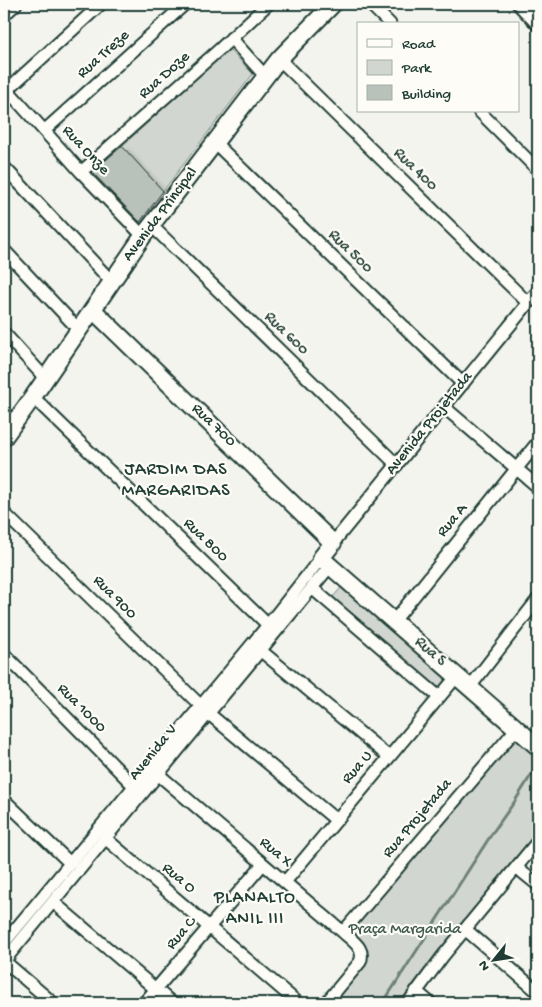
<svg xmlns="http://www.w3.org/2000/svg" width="542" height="1007" font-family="'Gochi Hand',sans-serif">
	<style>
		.green { fill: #d1d6d1; stroke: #788a82 }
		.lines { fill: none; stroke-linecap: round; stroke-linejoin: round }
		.stream { stroke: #6e8179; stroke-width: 3 }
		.building { fill: #b9c1bb; stroke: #1f3d34; filter: url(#shadow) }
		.street-casing { stroke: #1f3d34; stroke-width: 15 }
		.secondary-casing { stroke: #1f3d34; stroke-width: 20 }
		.street { stroke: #fdfcf7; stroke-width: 11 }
		.secondary { stroke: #fdfcf7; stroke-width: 16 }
		.labels { text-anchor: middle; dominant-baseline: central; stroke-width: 4.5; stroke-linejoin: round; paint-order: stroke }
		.street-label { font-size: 16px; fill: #1f3d34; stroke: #fdfcf7 }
		.park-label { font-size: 16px; fill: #435c53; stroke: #fdfcf7 }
		.neighbourhood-label { font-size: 18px; letter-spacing: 1px; fill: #1f3d34; stroke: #fdfcf7 }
	</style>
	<defs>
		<filter id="shadow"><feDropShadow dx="4.5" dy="4.5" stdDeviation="2.5" flood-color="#0004"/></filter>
	</defs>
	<rect width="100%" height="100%" fill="#f4f4ef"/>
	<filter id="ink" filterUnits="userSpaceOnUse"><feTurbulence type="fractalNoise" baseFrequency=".02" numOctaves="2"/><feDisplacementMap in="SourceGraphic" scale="10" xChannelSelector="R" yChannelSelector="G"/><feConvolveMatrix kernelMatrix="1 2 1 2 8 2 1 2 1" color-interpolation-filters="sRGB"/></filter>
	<g filter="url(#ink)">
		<!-- green -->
		<path class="green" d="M229 49 253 74 163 191 122 146Z
			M345 583 451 675 439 689 332 598Z
			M517 736 538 754V830L437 952 410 988 400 1003H332L366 950C363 942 355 938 353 930Z"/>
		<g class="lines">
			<!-- stream -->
			<path class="stream" d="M383 1003 493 832 515 801 538 764"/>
		</g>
		<!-- building -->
		<path class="building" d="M122 146 163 191 140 222 92 172Z"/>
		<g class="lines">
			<defs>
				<path id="street" d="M370 4 390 24
					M518 4 538 25
					M4 15 16 4
					M231 38 266 77
					M279 59 528 303
					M4 86 81 172 143 236
					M7 90 101 4
					M479 111 538 170
					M44 131 185 4
					M215 143 463 384
					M4 167 112 282
					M81 172 221 48 268 4
					M152 226 397 465
					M4 250 79 330
					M4 333 46 379
					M33 397 268 625
					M444 407 538 487
					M4 413 14 424
					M4 513 201 706
					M333 543 538 291
					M312 588 439 697
					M394 621 538 442
					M260 650 389 757
					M4 654 134 786
					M470 687 538 599
					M208 713 336 820
					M158 774 343 932C352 941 366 948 360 962L326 1003
					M4 800 70 863
					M105 838 298 1003
					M517 868 538 885
					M285 882 457 676
					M53 902 172 1003
					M465 929 538 992
					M343 932 517 728
					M4 943 268 625 321 558
					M4 961 330 566
					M4 961 53 1003
					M416 991 430 1003
					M144 1003 263 864
					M408 1003 443 956 538 841"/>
				<path id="secondary" d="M93 310 333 543 321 558 538 747
					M4 437 33 397 143 236 279 59 333 4"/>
			</defs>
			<!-- street casing -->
			<use href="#street" class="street-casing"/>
			<!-- secondary casing -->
			<use href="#secondary" class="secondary-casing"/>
			<!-- street -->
			<use href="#street" class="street"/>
			<!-- secondary -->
			<use href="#secondary" class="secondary"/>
		</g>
	</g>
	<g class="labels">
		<!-- street labels -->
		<g class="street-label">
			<text transform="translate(104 55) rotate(-42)">Rua Treze</text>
			<text transform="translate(165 76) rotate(-42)">Rua Doze</text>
			<text transform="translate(85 151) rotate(47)">Rua Onze</text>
			<text transform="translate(415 170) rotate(44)">Rua 400</text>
			<text transform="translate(161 215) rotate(-53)">Avenida Principal</text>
			<text transform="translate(350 252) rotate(44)">Rua 500</text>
			<text transform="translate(286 334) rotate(44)">Rua 600</text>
			<text transform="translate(430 424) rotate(-51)">Avenida Projetada</text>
			<text transform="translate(213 426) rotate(44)">Rua 700</text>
			<text transform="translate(453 521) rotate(-51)">Rua A</text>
			<text transform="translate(205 541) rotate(44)">Rua 800</text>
			<text transform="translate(114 598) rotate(45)">Rua 900</text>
			<text transform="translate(430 652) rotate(41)">Rua S</text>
			<text transform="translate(81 709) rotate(45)">Rua 1000</text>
			<text transform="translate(154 753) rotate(-51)">Avenida V</text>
			<text transform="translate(358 768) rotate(-50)">Rua U</text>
			<text transform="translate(418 819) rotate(-50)">Rua Projetada</text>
			<text transform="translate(275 853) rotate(40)">Rua X</text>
			<text transform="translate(178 879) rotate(40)">Rua O</text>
			<text transform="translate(182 934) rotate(-50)">Rua C</text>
		</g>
		<!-- park labels -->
		<g class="park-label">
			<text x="405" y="930">Praça Margarida</text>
		</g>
		<!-- neighbourhood labels -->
		<g class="neighbourhood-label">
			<text x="176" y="470">JARDIM DAS<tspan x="176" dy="21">MARGARIDAS</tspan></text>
			<text x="255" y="898">PLANALTO<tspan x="255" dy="21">ANIL III</tspan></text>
		</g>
	</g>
	<!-- margin -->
	<rect width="542" height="1007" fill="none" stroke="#fdfcf7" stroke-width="20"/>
	<rect x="10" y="10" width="522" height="987" fill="none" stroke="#1f3d34" stroke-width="2" filter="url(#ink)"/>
	<!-- legend -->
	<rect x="357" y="22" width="162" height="90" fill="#fdfcf7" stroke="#a4b0a9"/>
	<rect x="367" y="39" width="25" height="8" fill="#fdfcf7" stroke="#a4b0a9"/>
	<text x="402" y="48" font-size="15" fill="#1f3d34">Road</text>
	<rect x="367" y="60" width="25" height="15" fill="#d1d6d1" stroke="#a4b0a9"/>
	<text x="402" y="72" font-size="15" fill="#1f3d34">Park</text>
	<rect x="367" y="85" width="25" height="15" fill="#b9c1bb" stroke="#a4b0a9"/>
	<text x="402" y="98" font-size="15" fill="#1f3d34">Building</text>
	<!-- north arrow -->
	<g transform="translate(494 960) rotate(240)" stroke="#fdfcf7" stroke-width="4" paint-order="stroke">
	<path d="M0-4L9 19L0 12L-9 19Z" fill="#1f3d34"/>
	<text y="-8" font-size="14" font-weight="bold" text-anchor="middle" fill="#1f3d34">N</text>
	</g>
</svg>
